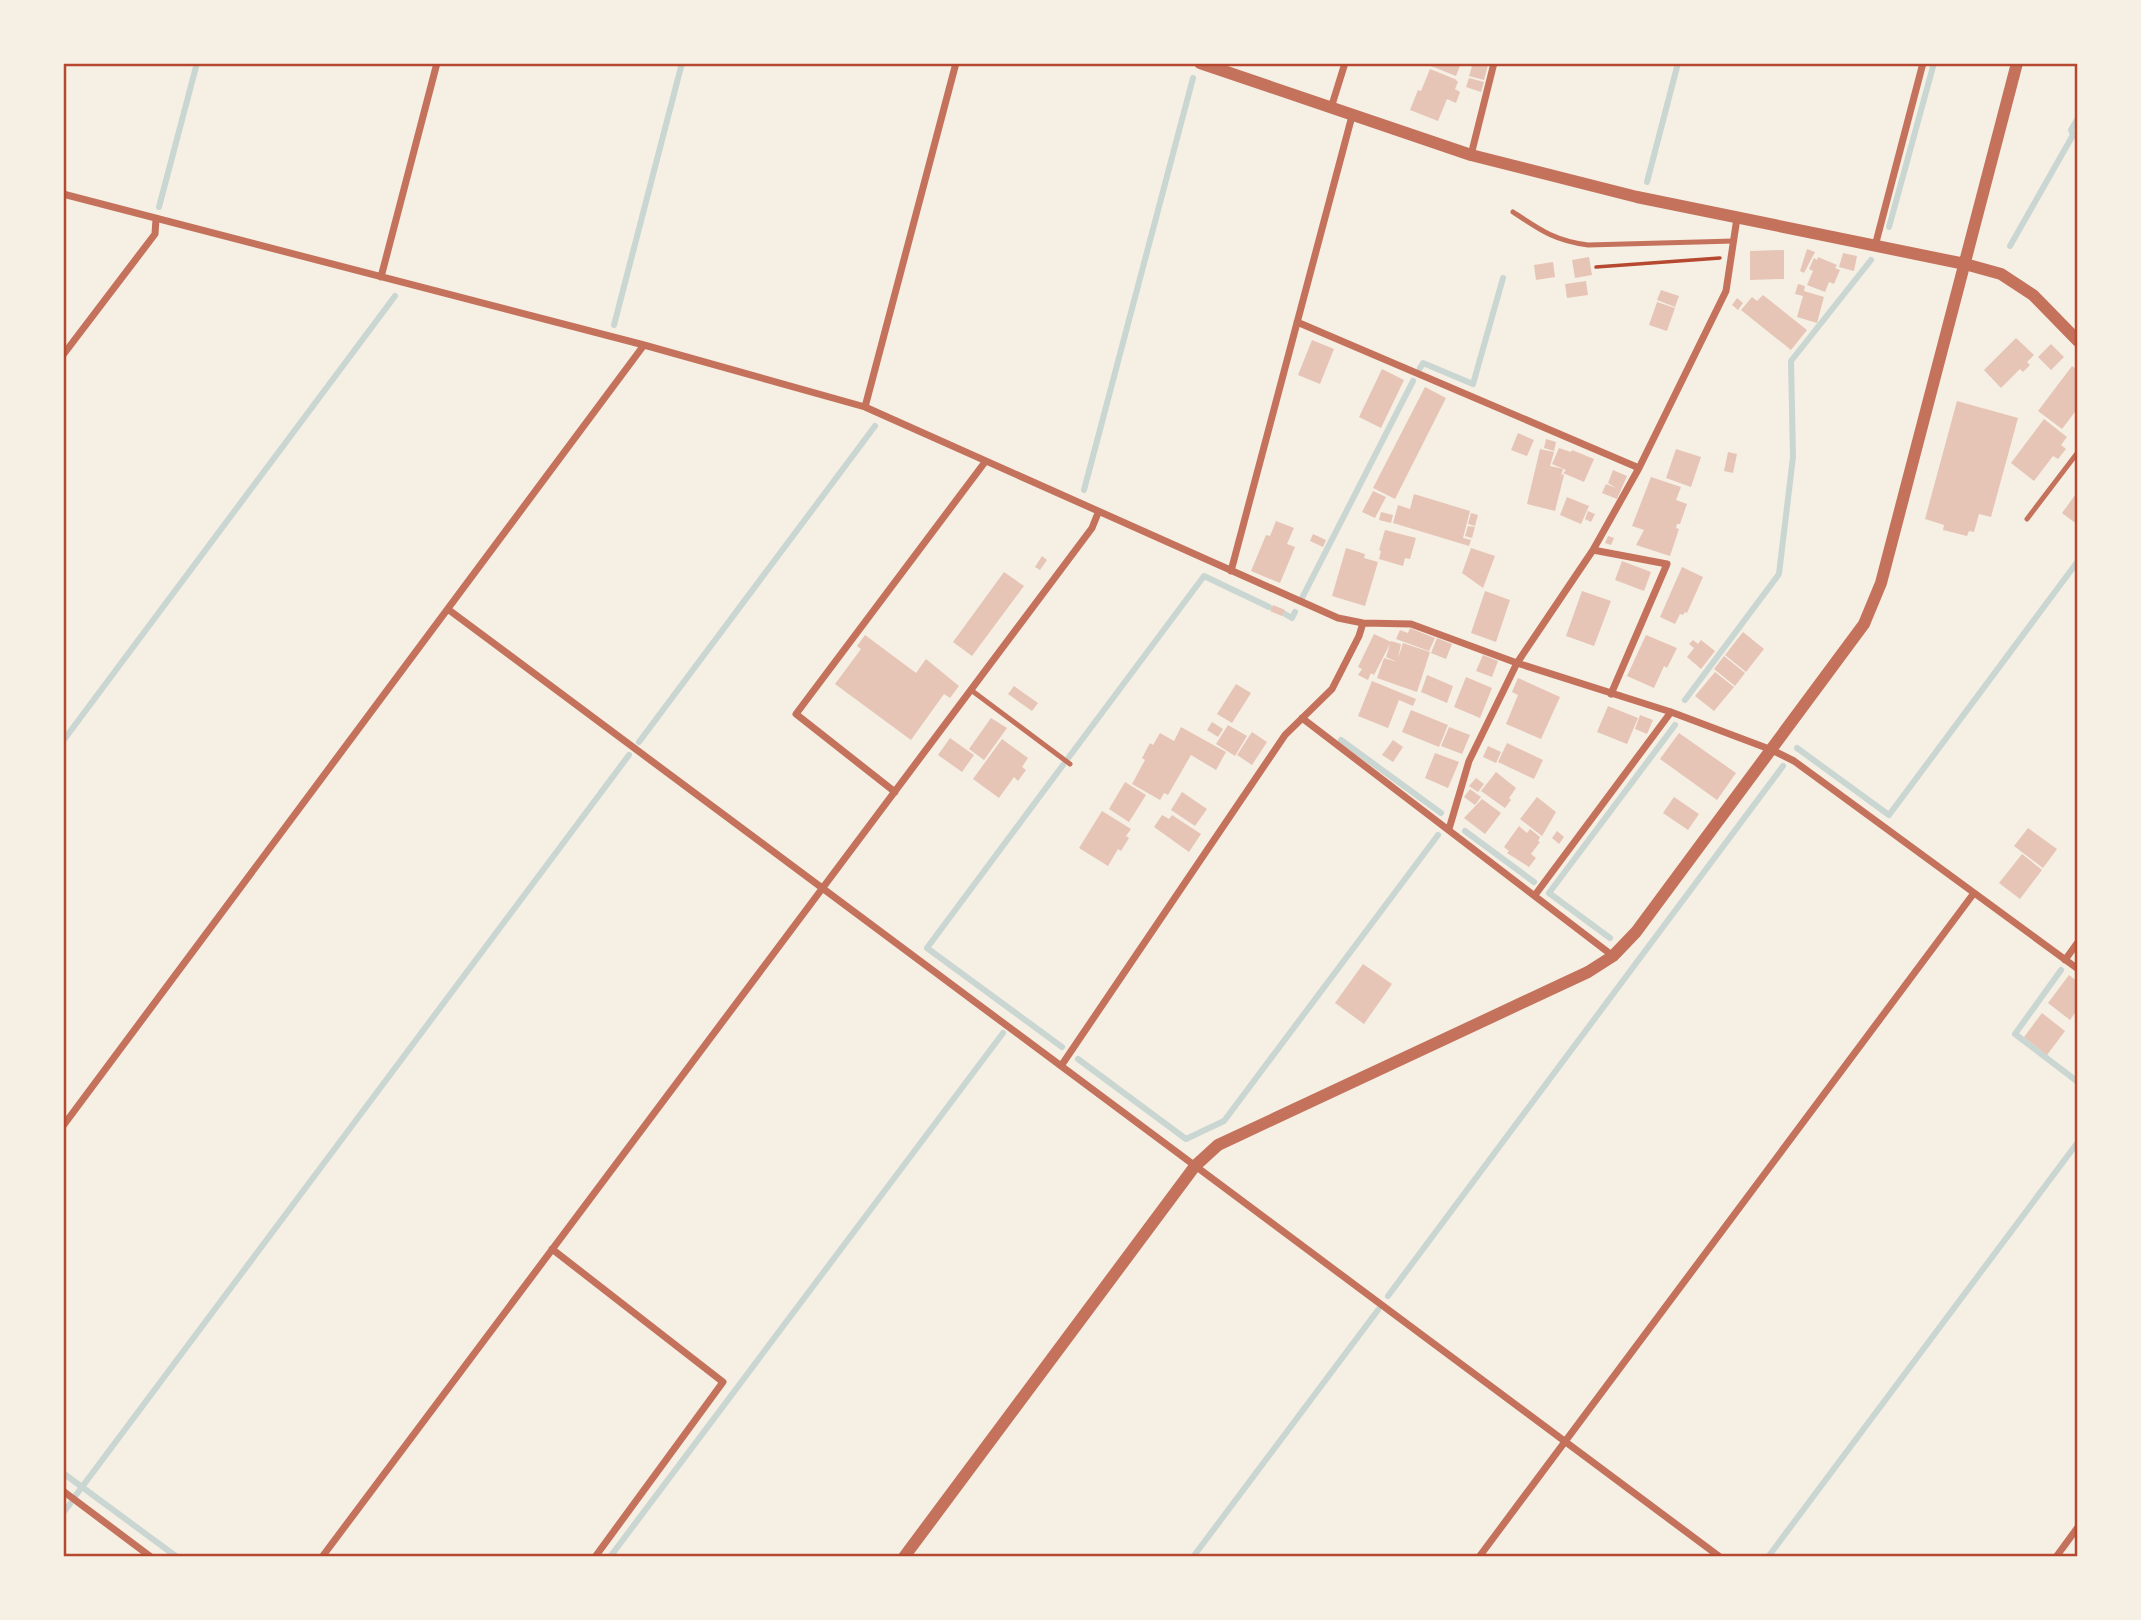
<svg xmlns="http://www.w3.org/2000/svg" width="2141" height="1620" font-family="Poppins,sans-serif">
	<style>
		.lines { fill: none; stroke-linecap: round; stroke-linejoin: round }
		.stream { stroke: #c9d6d2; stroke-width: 6 }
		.building { fill: #e6c5b7 }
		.path { stroke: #b5482f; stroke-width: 3.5 }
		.service { stroke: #c5725c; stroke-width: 5 }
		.minor { stroke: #c5725c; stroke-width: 7 }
		.tertiary { stroke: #c5725c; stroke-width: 12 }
		.neatline { fill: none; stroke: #b5482f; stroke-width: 2.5 }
	</style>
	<rect width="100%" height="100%" fill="#f6efe4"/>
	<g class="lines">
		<!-- stream -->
		<path class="stream" d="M1647 182 1678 63
			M159 207 197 63
			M1889 227 1934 63
			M2010 246 2073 135 2071 130 2078 118
			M614 325 682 63
			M1420 368 1423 363 1473 384 1503 278
			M1084 490 1193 78
			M1302 598 1413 381
			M1285 614 1292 618 1295 612
			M1685 700 1779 574 1793 457 1791 361 1871 260
			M1341 740 1441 813
			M63 741 395 296
			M639 742 875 426
			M1797 748 1889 815 2078 561
			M1069 757 1204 576 1269 607
			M1465 831 1534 882
			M1549 893 1675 725
			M1549 893 1610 938
			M2061 970 2015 1034 2078 1082
			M1062 1047 927 948 1063 765
			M1078 1059 1186 1139 1224 1121 1438 835
			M1388 1296 1783 766
			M63 1473 177 1557
			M76 1495 629 755
			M63 1513 70 1504
			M610 1557 1003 1033
			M1193 1557 1378 1310
			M1768 1557 2078 1142"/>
	</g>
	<!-- building -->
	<path class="building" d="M1432 63H1461L1456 76 1431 66Z
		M1473 63 1488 65 1484 80 1469 76Z
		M1430 69 1455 79 1458 82 1455 89 1460 92 1456 103 1447 99 1438 121 1410 110 1418 90 1421 91Z
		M1469 78 1484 82 1481 92 1466 87Z
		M1807 249 1815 252 1804 273 1800 271Z
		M1784 250V279L1750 280V251Z
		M1843 253 1857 256 1854 271 1839 267Z
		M1589 257 1592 275 1575 278 1572 260Z
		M1818 257 1837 265 1835 268 1840 270 1834 284 1829 282 1825 292 1807 285 1813 271 1809 269 1814 258 1817 260Z
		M1553 262 1555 277 1536 280 1534 265Z
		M1586 281 1588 295 1567 298 1565 284Z
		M1798 284 1805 286 1804 291 1824 297 1817 323 1797 317 1803 296 1795 294Z
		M1661 290 1679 296 1675 307 1657 300Z
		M1763 295 1807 330 1791 350 1741 310 1752 297 1757 301Z
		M1737 298 1743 303 1738 310 1732 305Z
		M1657 302 1675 308 1667 331 1649 325Z
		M2016 338 2034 355 2027 362 2030 365 2023 372 2020 369 2001 388 1984 370Z
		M1312 340 1334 349 1320 384 1298 375Z
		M2051 344 2064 357 2051 370 2038 357Z
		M2072 366 2078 370V408L2062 429 2038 411Z
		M1382 369 1404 380 1381 428 1359 417Z
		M1425 387 1446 398 1395 499 1373 488Z
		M1957 401 2018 418 1991 517 1979 514 1974 532 1969 531 1967 536 1943 530 1944 525 1925 519Z
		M2044 419 2067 437 2061 445 2066 449 2058 459 2053 456 2034 481 2011 463Z
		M1518 433 1534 440 1527 456 1511 450Z
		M1546 439 1556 442 1554 451 1544 448Z
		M1559 448 1571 452 1572 450 1594 459 1584 482 1563 473 1566 470 1552 464Z
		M1540 449 1554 452 1550 466 1563 469 1560 479 1562 474 1564 475 1555 511 1527 504Z
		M1676 449 1701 457 1691 487 1666 478Z
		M1728 452 1737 454 1733 473 1724 471Z
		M1613 470 1627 476 1617 499 1602 493 1606 484 1616 488 1608 483Z
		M1651 477 1681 487 1676 500 1687 504 1680 524H1677L1676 528 1679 529 1670 556 1636 545 1644 530 1632 526Z
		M1373 491 1386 497 1375 518 1362 512Z
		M2078 491V525L2062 513Z
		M1414 494 1470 511 1463 538 1471 540 1469 546 1393 523 1398 505 1410 509Z
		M1567 497 1589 506 1581 524 1560 515Z
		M1588 511 1595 514 1591 522 1585 519Z
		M1381 512 1393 515 1391 523 1379 520Z
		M1471 513 1478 515 1475 526 1468 524Z
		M1276 521 1294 528 1287 544 1295 547 1280 583 1251 571 1266 535 1270 536Z
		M1468 526 1475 527 1472 538 1465 536Z
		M1385 530 1416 538 1410 559 1405 558 1403 566 1379 559 1381 551 1379 550Z
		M1313 534 1326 540 1323 547 1310 541Z
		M1608 536 1614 538 1611 545 1605 543Z
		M1346 548 1365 554 1364 558 1378 562 1365 606 1332 596Z
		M1471 548 1495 556 1483 588 1462 573Z
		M1042 556 1047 560 1040 570 1035 567Z
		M1622 561 1651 572 1644 591 1615 580Z
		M1682 567 1703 577 1687 613 1685 612 1683 615 1680 614 1675 624 1660 617Z
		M1004 572 1024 586 972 656 953 642Z
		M1485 591 1510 600 1496 642 1471 633Z
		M1582 591 1611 601 1594 646 1566 636Z
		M1273 605 1285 610 1282 616 1270 611Z
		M1410 628 1435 638 1429 651 1396 639 1400 630 1408 633Z
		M1743 632 1764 649 1746 672 1725 655Z
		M1374 634 1391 642 1374 675 1371 673 1368 680 1358 675 1362 669 1358 667Z
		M865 635 916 673 926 659 959 686 950 698 944 694 911 740 835 684 861 649 857 646Z
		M1646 635 1677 648 1667 668 1664 666 1654 688 1627 676Z
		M1437 638 1452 644 1446 659 1431 653Z
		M1693 640 1698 644 1701 640 1715 651 1701 669 1687 657 1694 648 1689 644Z
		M1391 641 1401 644 1398 658 1403 643 1430 652 1417 692 1377 678 1384 658 1397 662 1386 657Z
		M1483 655 1498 661 1492 677 1476 671Z
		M1724 656 1745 673 1735 686 1714 669Z
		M1715 672 1734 687 1714 711 1695 696Z
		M1427 675 1453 686 1447 703 1421 692Z
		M1466 677 1492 688 1480 718 1454 707Z
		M1518 678 1560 697 1541 739 1506 724 1518 695 1512 692Z
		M1372 681 1416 699 1413 706 1399 700 1388 728 1358 716Z
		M1236 684 1251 693 1232 723 1217 714Z
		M1014 686 1038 703 1032 711 1008 694Z
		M1608 706 1638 718 1627 744 1597 732Z
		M1411 710 1448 725 1439 747 1402 732Z
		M1640 715 1653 720 1647 734 1635 729Z
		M991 718 1007 728 984 760 969 749Z
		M1212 722 1223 729 1218 737 1207 730Z
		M1228 725 1247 736 1235 756 1216 744Z
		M1181 727 1226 752 1216 770 1191 755 1168 795 1164 793 1160 800 1132 784 1145 760 1142 758 1150 743 1153 745 1160 733 1174 741Z
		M1449 727 1470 735 1462 754 1441 746Z
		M1252 732 1267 742 1252 765 1237 755Z
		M1679 733 1736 773 1717 800 1660 759Z
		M950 738 974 755 962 772 938 755Z
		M1002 739 1028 758 1022 767 1026 770 1018 781 1014 777 999 798 973 779Z
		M1393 740 1403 747 1393 762 1382 755Z
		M1507 743 1543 760 1534 779 1498 762Z
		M1488 746 1501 752 1496 763 1483 757Z
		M1435 753 1459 762 1448 788 1425 778Z
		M1496 772 1516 788 1509 798 1511 800 1505 808 1481 791Z
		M1476 778 1484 784 1478 792 1469 786Z
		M1125 782 1146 795 1129 822 1109 809Z
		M1470 789 1481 797 1475 805 1464 797Z
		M1182 792 1207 809 1195 826 1171 810Z
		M1537 797 1556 812 1542 836 1520 819Z
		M1674 797 1699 814 1688 830 1663 813Z
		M1482 799 1501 813 1485 834 1464 818Z
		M1102 811 1131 829 1126 836 1129 838 1121 851 1118 849 1108 866 1079 848Z
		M1162 815 1169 819 1172 815 1201 834 1189 852 1154 827Z
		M1519 826 1527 833 1530 829 1540 837 1538 841 1540 842 1531 854 1536 858 1529 867 1507 853 1509 851 1504 847Z
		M2028 828 2057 849 2043 868 2014 846Z
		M1557 831 1564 837 1559 844 1552 838Z
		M2022 854 2042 870 2020 899 1999 883Z
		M1363 964 1392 984 1364 1024 1335 1003Z
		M2069 975 2078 982V1009L2070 1020 2048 1003Z
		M2042 1013 2065 1031 2047 1055 2024 1037Z"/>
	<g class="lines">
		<!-- path -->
		<path class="path" d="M1596 267 1720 258"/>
		<!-- service -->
		<path class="service" d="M1513 212C1540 230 1555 241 1588 245L1734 241
			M2027 519 2078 452
			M971 690 1070 764"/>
		<!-- minor -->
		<path class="minor" d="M1331 108 1345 63
			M1471 155 1494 63
			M63 194 644 345 865 407 1338 618 1363 623 1411 624 1517 663 1671 712 1772 750 1794 761 2078 969
			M1875 246 1923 63
			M381 277 437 63
			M1297 322 1639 468
			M63 355 155 234 156 219
			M865 407 956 63
			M1593 550 1667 564 1611 694
			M1231 571 1352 116
			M449 610 1720 1557
			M1302 718 1613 956
			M895 792 796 714 985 462
			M1449 829 1469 761 1517 663 1593 550 1639 468 1726 291 1737 218
			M1535 895 1671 712
			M2065 960 2078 942
			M1061 1066 1285 735 1332 689 1359 636 1363 623
			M63 1126 644 345
			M552 1249 723 1382 595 1557
			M63 1491 151 1557
			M322 1557 1092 528 1098 513
			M1479 1557 1974 893
			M2056 1557 2078 1527"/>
		<!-- tertiary -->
		<path class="tertiary" d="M1200 63 1471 155 1637 197 1965 264 2001 274 2033 295 2078 341
			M904 1557 1195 1166 1218 1145 1588 972 1613 956 1636 932 1864 624 1881 583 2017 63"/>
	</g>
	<!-- border -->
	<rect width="2141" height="1620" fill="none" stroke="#f6efe4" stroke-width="130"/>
	<rect x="65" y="65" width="2011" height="1490" class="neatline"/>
</svg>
